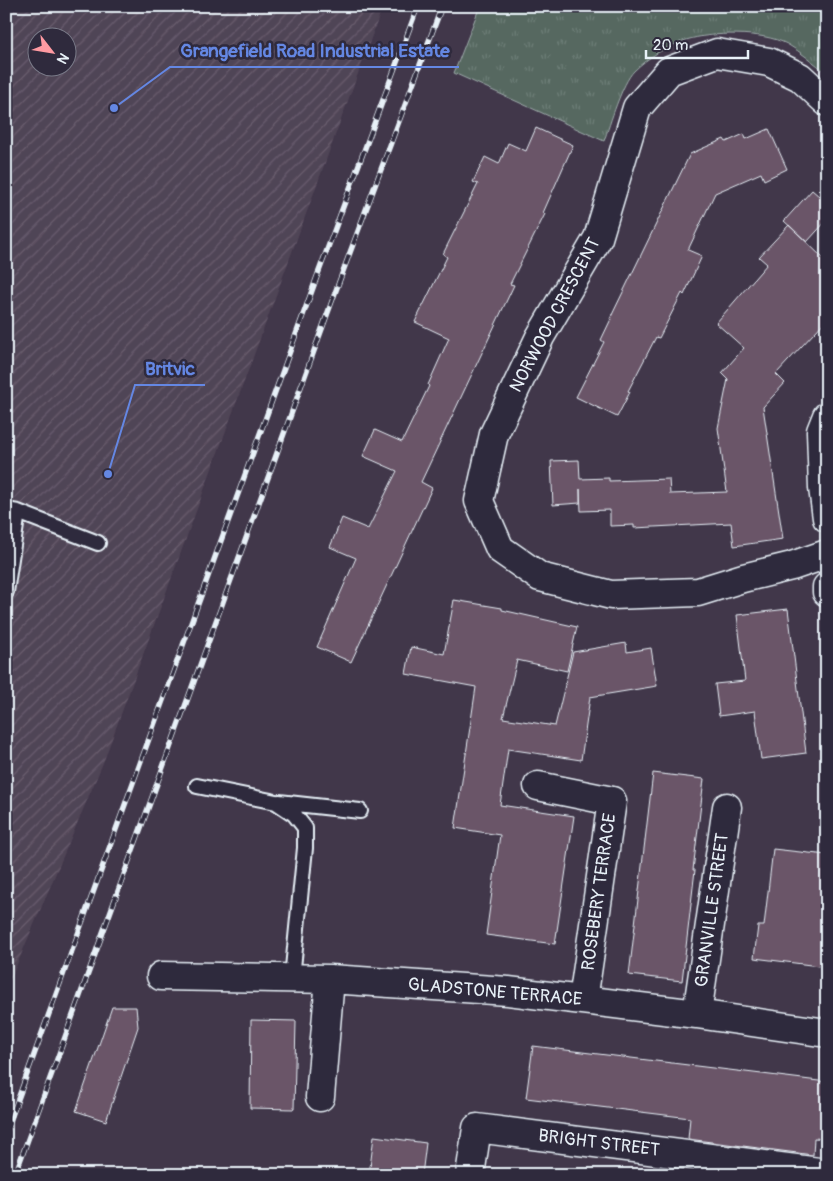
<svg xmlns="http://www.w3.org/2000/svg" width="833" height="1181" font-family="Pangolin,sans-serif">
	<style>
		.industrial { fill: url(#industrial-furrows); fill-rule: evenodd }
		.grass { fill: url(#grass-tufts); stroke: #9facac }
		.building { fill: #6a5467; stroke: #e8f1f8 }
		.lines { fill: none; stroke-linecap: round; stroke-linejoin: round }
		.service-casing { stroke: #e8f1f8; stroke-width: 18 }
		.minor-casing { stroke: #e8f1f8; stroke-width: 31 }
		.service { stroke: #2f2a3d; stroke-width: 14 }
		.minor { stroke: #2f2a3d; stroke-width: 28 }
		.rail-casing { stroke: #e8f1f8; stroke-width: 5.5 }
		.rail { stroke: #2f2a3d; stroke-width: 4; stroke-dasharray: 11; stroke-linecap: butt }
		.labels { text-anchor: middle; dominant-baseline: central; stroke-width: 5; stroke-linejoin: round; paint-order: stroke }
		.street-label { font-size: 18px; fill: #e8f1f8; stroke: #2f2a3d }
		.leader { fill: none; stroke: #6487e3; stroke-width: 2 }
		.callout-dot { fill: #6487e3; stroke: #2f2a3d; stroke-width: 2 }
		.callout-label { font-size: 19px; text-anchor: middle; font-weight: bold; fill: #6487e3; stroke: #2f2a3d; stroke-width: 5; stroke-linejoin: round; paint-order: stroke }
	</style>
	<defs>
		<pattern id="industrial-furrows" width="10" height="10" patternUnits="userSpaceOnUse" patternTransform="scale(1.25)"><rect width="10" height="10" fill="#504456"/><path d="M-1 1l2-2M0 10L10 0M9 11l2-2" fill="none" stroke="#695f6f"/></pattern>
		<pattern id="grass-tufts" width="24" height="20" patternUnits="userSpaceOnUse" patternTransform="scale(1.25)"><rect width="24" height="20" fill="#566860"/><path d="M3 7l-1-3M5 7V3M7 7l1-3M15 17l-1-3M17 17v-4M19 17l1-3" fill="none" stroke="#6e7e78"/></pattern>
	</defs>
	<rect width="100%" height="100%" fill="#41374a"/>
	<filter id="ink" filterUnits="userSpaceOnUse"><feTurbulence type="fractalNoise" baseFrequency=".02" numOctaves="2"/><feDisplacementMap in="SourceGraphic" scale="10" xChannelSelector="R" yChannelSelector="G"/><feConvolveMatrix kernelMatrix="1 2 1 2 8 2 1 2 1" color-interpolation-filters="sRGB"/></filter>
	<g filter="url(#ink)">
		<!-- industrial -->
		<path class="industrial" d="M6 6H383L103 763 6 990ZM38 38H68V68H38Z"/>
		<!-- grass -->
		<path class="grass" d="M480 6H827V73C814 63 801 52 787 44 762 31 712 32 686 40 667 46 648 57 634 71 622 83 610 124 604 141L454 73Z"/>
		<!-- building -->
		<path class="building" d="M536 128 573 145 543 213 545 214 510 284 514 285 421 482 432 488 351 662 317 647 356 558 330 547 342 518 368 529 397 471 363 456 375 430 402 442 429 386 428 385 449 338 415 322 447 257 443 254 478 184 473 182 485 157 499 164 508 143 526 151Z
			M769 129 787 169 764 180 761 173 715 193 688 250 702 256 684 295 682 293 659 338 656 337 628 391 630 392 617 417 576 397 604 342 601 340 611 319H610L690 154 724 139 726 142 744 134 746 139Z
			M812 190 827 203V220L807 242 784 221Z
			M789 225 827 262V319L776 374 785 383 763 407 783 539 734 546 731 523 634 528V525L610 526V510L581 511 580 489V503L553 505 551 461 579 460 580 479 609 478V481L669 479 670 494 727 492 718 428 728 379 722 373 744 348 716 323 767 264 759 257Z
			M454 600 502 608V610L577 627 567 671 517 660 503 718 555 726 573 652 626 643 627 652 651 648 657 686 590 697 581 760 508 749 500 805 574 816 555 944 486 935 500 835 455 828 476 687 406 674 411 647 444 654Z
			M788 609 806 753 761 759 755 711 719 716 715 684 745 681 737 615Z
			M653 773 704 779 693 870H695L682 981 629 975Z
			M773 849 827 855V967L754 958 758 926H764Z
			M112 1007H136L138 1027 106 1121 76 1111Z
			M251 1020 296 1021 294 1109 250 1108Z
			M533 1046 827 1082V1139L814 1138 813 1155 688 1139 690 1118 526 1098Z
			M374 1136 426 1143 422 1175H369Z"/>
		<g class="lines">
			<defs>
				<path id="service" d="M6 510 18 512 98 543
					M6 592 18 512
					M197 786 276 802 294 814 305 828V848L292 978
					M279 802 360 811"/>
				<path id="minor" d="M827 102 800 77 769 62 717 53 669 71 637 108 598 238 540 337 494 434 479 501 500 549 540 577 611 595 698 592 743 578 792 566 827 554
					M827 416 821 431 823 488 827 518
					M827 587V592
					M538 786 612 801 583 1000
					M161 976 330 979 508 991 697 1014 827 1033
					M697 1014 727 807
					M320 1097 330 979
					M470 1175 477 1128 827 1173"/>
			</defs>
			<!-- service casing -->
			<use href="#service" class="service-casing"/>
			<!-- minor casing -->
			<use href="#minor" class="minor-casing"/>
			<!-- service -->
			<use href="#service" class="service"/>
			<!-- minor -->
			<use href="#minor" class="minor"/>
			<defs>
				<path id="rail" d="M6 1132 318 274 418 6
					M15 1175 339 282 442 6"/>
			</defs>
			<!-- rail casing -->
			<use href="#rail" class="rail-casing"/>
			<!-- rail -->
			<use href="#rail" class="rail"/>
		</g>
	</g>
	<g class="labels">
		<!-- street labels -->
		<g class="street-label">
			<text transform="translate(555 315) rotate(-62)">NORWOOD CRESCENT</text>
			<text transform="translate(599 892) rotate(-82)">ROSEBERY TERRACE</text>
			<text transform="translate(712 910) rotate(-82)">GRANVILLE STREET</text>
			<text transform="translate(495 992) rotate(5)">GLADSTONE TERRACE</text>
			<text transform="translate(599 1143) rotate(7)">BRIGHT STREET</text>
		</g>
	</g>
	<!-- callouts -->
	<path class="leader" d="M114 108L170 67H459M108 474L135 385H205"/>
	<g class="callout-dot">
		<circle cx="114" cy="108" r="5"/>
		<circle cx="108" cy="474" r="5"/>
	</g>
	<g class="callout-label">
		<text x="315" y="57">Grangefield Road Industrial Estate</text>
		<text x="170" y="375">Britvic</text>
	</g>
	<!-- margin -->
	<rect width="833" height="1181" fill="none" stroke="#2f2a3d" stroke-width="25"/>
	<rect x="12" y="12" width="808" height="1156" fill="none" stroke="#e8f1f8" stroke-width="2" filter="url(#ink)"/>
	<!-- north arrow -->
	<g transform="translate(52 52) rotate(121)"><circle r="24" fill="#2f2a3d" stroke="#797a88"/>
	<path d="M0-4L9 19L0 12L-9 19Z" fill="#ff9aa2"/>
	<text y="-8" font-size="14" font-weight="bold" text-anchor="middle" fill="#e8f1f8">N</text>
	</g>
	<!-- scale -->
	<path d="M646 50v8h102v-8" fill="none" stroke="#e8f1f8" stroke-width="2.5"/>
	<text x="653" y="50" font-size="15" fill="#e8f1f8" stroke="#2f2a3d" stroke-width="4" paint-order="stroke">20 m</text>
</svg>
